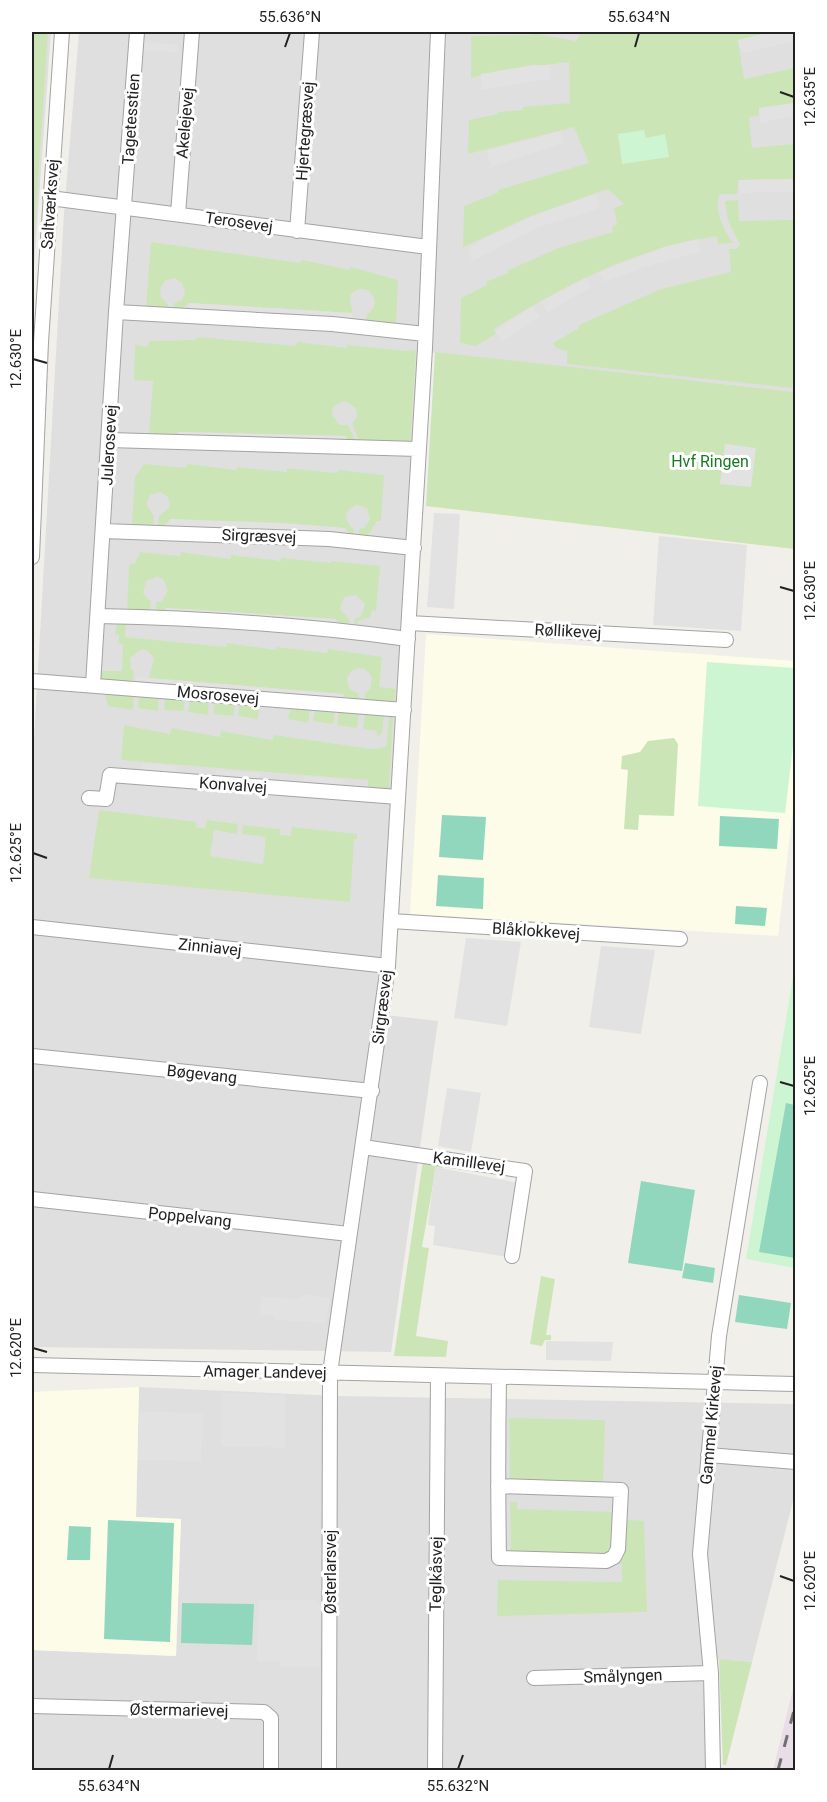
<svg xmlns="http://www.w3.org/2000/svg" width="827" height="1802" font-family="Roboto,sans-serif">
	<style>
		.residential { fill: #e0dfdf }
		.industrial { fill: #e9dde7 }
		.education { fill: #fcfce8 }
		.grass { fill: #cce5b6 }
		.park { fill: #cdf5d1 }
		.pitch { fill: #91d7be }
		.parking { fill: #e2e2e2 }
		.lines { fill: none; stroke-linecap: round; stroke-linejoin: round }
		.minor-casing { stroke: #a3a3a3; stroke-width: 16 }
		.minor { stroke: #fff; stroke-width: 14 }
		.rail { stroke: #707070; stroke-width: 3; stroke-dasharray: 12 12; stroke-linecap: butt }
		.ticks { fill: none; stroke: #222; stroke-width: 2 }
		.labels { text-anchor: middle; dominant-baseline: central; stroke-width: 6; stroke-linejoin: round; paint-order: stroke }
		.street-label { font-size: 16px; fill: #222; stroke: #fff }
		.park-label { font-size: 16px; fill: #187823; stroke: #fff }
		.neatline { fill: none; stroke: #222; stroke-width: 2 }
		.ticks-label { font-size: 15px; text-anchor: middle; fill: #222 }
	</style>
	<rect width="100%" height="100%" fill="#f1efea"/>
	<!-- residential -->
	<path class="residential" d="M32 32H51L32 295Z
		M79 32H795V392L419 351 377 1014 438 1021 391 1352 32 1347V774L64 213Z
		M139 1387 339 1396 795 1404V1493L752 1662 702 1658 708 1770H32V1650L176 1656 181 1519 136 1517Z"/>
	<!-- industrial -->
	<path class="industrial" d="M795 1681V1755L792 1770H773Z"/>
	<!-- education -->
	<path class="education" d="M426 634 795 661V794L778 936 410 914Z
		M139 1387 136 1517 181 1519 176 1656 32 1650V1392Z"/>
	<!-- grass -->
	<path class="grass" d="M32 32H48L32 270Z
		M581 32H771L738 40 744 79 795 68V103L759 108V116L749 117 752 148 795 144V179L739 180 737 194H720C713 208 724 231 733 243L718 244 717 236C634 249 564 285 494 329L496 334 476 346 460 343 461 298 487 285 486 282 508 273 507 271 558 248 613 232 612 227 617 225 614 208 624 204 608 189 533 215 463 247 464 206 499 192 498 190 589 163 574 127 468 154 469 120 498 114V112L523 110V107L570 103 569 62 503 70 471 78V36L531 35 532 33 576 41Z
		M738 200 739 221 795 220 796 360 792 388 567 364V351L556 348 553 343 579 328V325L661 289 731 272 729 249H736L740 244 728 221 725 201Z
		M151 242 300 263 302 260 350 270 351 267 398 280 396 327 366 323 367 314C387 301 363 277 350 296L352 313 189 303 181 310H174L173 304 182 300 185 291 182 283 174 278 165 281 160 289 161 298 168 304V310L146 308Z
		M197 337 296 346 297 342 347 348V345L407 351 416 350 410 447 360 443 352 424 357 416 356 408 345 401 334 406 332 414 339 425H348L356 441 354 445 345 436 179 432 171 439 127 437V433L149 434 153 381 134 380 135 345 148 347 149 341 196 340Z
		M435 352 795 392V549L426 506Z
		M144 464 186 468 187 464 236 470 237 467 287 472V468L337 473 338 470 384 475 381 521H377L368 535H359V529L364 528 370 519 367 508 357 505C344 509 343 521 354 529L353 537 345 528 170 519 162 528H158L159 516 170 507 168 497 160 492 150 495 146 504 154 516 153 528 132 526 135 477Z
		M140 552 180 556 181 552 230 559 231 555 281 561V558L331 563V561L380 566 376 611 372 610 370 617 358 621 357 629 354 628 355 619 361 616 365 604 356 595 344 597 340 609 349 619V628H343L336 619 167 608 156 614V602L162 601 168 590 163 579 157 577 146 581 143 593 151 602 150 614H127L129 565 135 563Z
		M117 623 126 624 125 637 226 647 227 643 276 650 277 647 327 653 328 649 382 657 379 687 396 689 394 705 365 703V693L370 689 372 678C366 665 353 665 347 678L349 689 359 694V702H348L343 694 149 678 154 658 147 650 142 649 130 658 131 668 134 672 133 684 101 681V671H122L123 644 118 643 119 635H115Z
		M105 693 134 695 133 710 108 706Z
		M139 696 159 698 158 711 138 708Z
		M165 698 185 700 183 711 164 710Z
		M190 700 209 702 208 715 188 712Z
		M215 703 235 704 233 716 213 714Z
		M240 704 259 706 258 719 238 716Z
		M290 709 310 710 308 723 288 719Z
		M315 710 335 712 333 724 313 721Z
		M339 712 359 714 357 728 337 725Z
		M365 714 384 716 382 732 380 735 377 736V731L363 729Z
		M389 717H393L389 791 368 789V780L121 760 124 725 170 734 172 728 220 737 221 731 272 740 274 735 372 749 386 747Z
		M674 738 678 744 674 816 639 815 638 830 624 829 628 770 621 769 622 756 640 752 648 741Z
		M99 810 197 822 196 827 205 829 207 820 238 824 237 834 214 830 210 856 263 864 266 837 242 834 243 825 280 829V835L291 836 292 827 357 834V839H354L350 902 89 878Z
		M423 1160 441 1164 443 1168 436 1167 422 1247 429 1248 416 1336 448 1341 446 1357 394 1356Z
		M541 1276 555 1279 546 1335H551V1340H545L542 1346 530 1344Z
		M509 1418 605 1420 603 1486 510 1483Z
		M510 1502H517V1509L616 1512 615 1544 608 1555 511 1554Z
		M621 1519 644 1521 647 1612 497 1616 498 1580 622 1582V1564H613Z
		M719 1659 752 1662 726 1765H723Z"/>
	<!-- park -->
	<path class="park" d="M644 130 646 138 665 134 669 157 622 164 618 134Z
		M707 662 795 668V729L785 813 698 806Z
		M795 965V1268L746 1259Z"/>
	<!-- pitch -->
	<path class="pitch" d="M442 815 486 817 483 860 439 857Z
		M720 816 779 819 777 849 719 846Z
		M438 875 484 878 483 909 436 906Z
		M736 906 767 908 765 926 735 924Z
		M786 1103 795 1105V1258L759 1252Z
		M641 1181 695 1190 682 1271 628 1263Z
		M685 1263 715 1268 713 1283 682 1278Z
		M739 1295 791 1303 787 1329 735 1322Z
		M108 1520 174 1523 170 1642 104 1639Z
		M69 1526 91 1527 90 1560H67Z
		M182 1603 254 1604 252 1645 181 1643Z"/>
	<!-- parking -->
	<path class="parking" d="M771 32H795V41L743 53 739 47 738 40Z
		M142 42 178 45V52L142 50Z
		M533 65H550V79L482 90 481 74Z
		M795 103V116L760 123 759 108Z
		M561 131 563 143 492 166 486 151Z
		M795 179V192L741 193 739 188 738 180Z
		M596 194 600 208 537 228 472 261 468 250 480 241 533 216Z
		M697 239 700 252 644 267 604 282 599 272 664 247Z
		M586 278 591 287 548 312 540 302Z
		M189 303 352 313 351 327 188 316Z
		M532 306 540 317 502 342 495 331Z
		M178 432 346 436 345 450 177 445Z
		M725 444 756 448 751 487 720 484Z
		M434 513 460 514 454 609 427 607Z
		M170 519 284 523 345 528 342 541 170 534Z
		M659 536 747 545 741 631 653 625Z
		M166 608 336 619 335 630 165 619Z
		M136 677 343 694 342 707 136 690Z
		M142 763 177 766 176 774 141 771Z
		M216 770 260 773 259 780 215 777Z
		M304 776 345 780 344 787 303 784Z
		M466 938 521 942 507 1026 454 1018Z
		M601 946 655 950 641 1034 589 1027Z
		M447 1088 481 1093 471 1152 438 1146Z
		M435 1167 519 1183 508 1257 433 1245 435 1226 428 1225Z
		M302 1294 330 1298 326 1323 275 1320 272 1315 260 1316 261 1297 301 1299Z
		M546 1341 613 1342 611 1361 546 1360Z
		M222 1393 285 1395V1448L221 1446Z
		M139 1412 203 1413 201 1461 138 1460Z
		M259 1600H315L321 1606 320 1667H281V1661H257Z"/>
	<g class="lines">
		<defs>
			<path id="minor" d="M50 198 428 247
				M178 214 192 32
				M297 231 312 32
				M116 312 332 324 425 334
				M109 440 418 449
				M103 531 329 539 414 548
				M32 557 41 342 62 32
				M98 616C202 618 305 625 408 639
				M409 623 726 640
				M32 681 404 710
				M93 685 116 312 137 32
				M89 798 106 799 110 775 398 797
				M391 921 680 939
				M32 927 388 966
				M32 1056 372 1091
				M363 1147 525 1171 512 1256
				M32 1199 349 1234
				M32 1365 796 1384
				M708 1455 796 1462
				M498 1486 621 1490 618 1549 614 1557 606 1561 499 1558C498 1498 498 1438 499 1378
				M534 1678 711 1673
				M32 1706 264 1712 271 1718V1770
				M329 1770 330 1373 388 966 425 348 438 32
				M435 1770 438 1377
				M713 1770 711 1673 700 1554 719 1336 760 1083"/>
		</defs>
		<!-- minor casing -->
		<use href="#minor" class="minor-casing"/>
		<!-- minor -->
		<use href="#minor" class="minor"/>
		<!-- rail -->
		<path class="rail" d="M778 1770 796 1703"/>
	</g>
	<!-- ticks -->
	<path class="ticks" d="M285 47 290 33M635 47 639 33M780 92 794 97M33 359 47 363M780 587 794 591M33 853 47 858M780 1082 794 1086M33 1348 47 1352M780 1576 794 1581M109 1769 113 1755M458 1769 463 1755"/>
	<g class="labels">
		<!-- street labels -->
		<g class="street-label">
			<text transform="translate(131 119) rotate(-86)">Tagetesstien</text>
			<text transform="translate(185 123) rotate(-85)">Akelejevej</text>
			<text transform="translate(305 131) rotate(-86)">Hjertegræsvej</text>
			<text transform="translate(50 204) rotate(-86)">Saltværksvej</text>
			<text transform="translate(239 222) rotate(8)">Terosevej</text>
			<text transform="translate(109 445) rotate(-87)">Julerosevej</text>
			<text transform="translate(259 536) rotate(2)">Sirgræsvej</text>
			<text transform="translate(568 631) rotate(3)">Røllikevej</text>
			<text transform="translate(218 695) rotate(5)">Mosrosevej</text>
			<text transform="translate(233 785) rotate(4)">Konvalvej</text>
			<text transform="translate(536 931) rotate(4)">Blåklokkevej</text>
			<text transform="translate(210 947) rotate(6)">Zinniavej</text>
			<text transform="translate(382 1007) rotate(-83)">Sirgræsvej</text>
			<text transform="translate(202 1074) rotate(6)">Bøgevang</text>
			<text transform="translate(469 1162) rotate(8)">Kamillevej</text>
			<text transform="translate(190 1217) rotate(6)">Poppelvang</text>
			<text transform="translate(265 1372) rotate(1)">Amager Landevej</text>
			<text transform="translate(711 1425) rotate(-85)">Gammel Kirkevej</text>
			<text transform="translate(330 1572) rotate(-90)">Østerlarsvej</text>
			<text transform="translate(436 1574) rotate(-89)">Teglkåsvej</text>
			<text transform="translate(623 1676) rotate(-2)">Smålyngen</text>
			<text transform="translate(179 1710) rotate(1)">Østermarievej</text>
		</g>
		<!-- park labels -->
		<g class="park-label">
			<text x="710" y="461">Hvf Ringen</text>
		</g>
	</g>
	<!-- border -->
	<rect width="827" height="1802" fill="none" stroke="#ffffff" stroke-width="66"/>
	<rect x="33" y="33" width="761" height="1736" class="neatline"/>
	<g class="ticks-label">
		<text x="290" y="22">55.636°N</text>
		<text x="639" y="22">55.634°N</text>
		<text transform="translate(810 97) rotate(-90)" y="5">12.635°E</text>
		<text transform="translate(16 359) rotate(-90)" y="5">12.630°E</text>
		<text transform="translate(810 591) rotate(-90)" y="5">12.630°E</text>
		<text transform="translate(16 853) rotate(-90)" y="5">12.625°E</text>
		<text transform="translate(810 1086) rotate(-90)" y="5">12.625°E</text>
		<text transform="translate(16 1348) rotate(-90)" y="5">12.620°E</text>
		<text transform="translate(810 1581) rotate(-90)" y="5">12.620°E</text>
		<text x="109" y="1791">55.634°N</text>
		<text x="458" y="1791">55.632°N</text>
	</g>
</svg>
